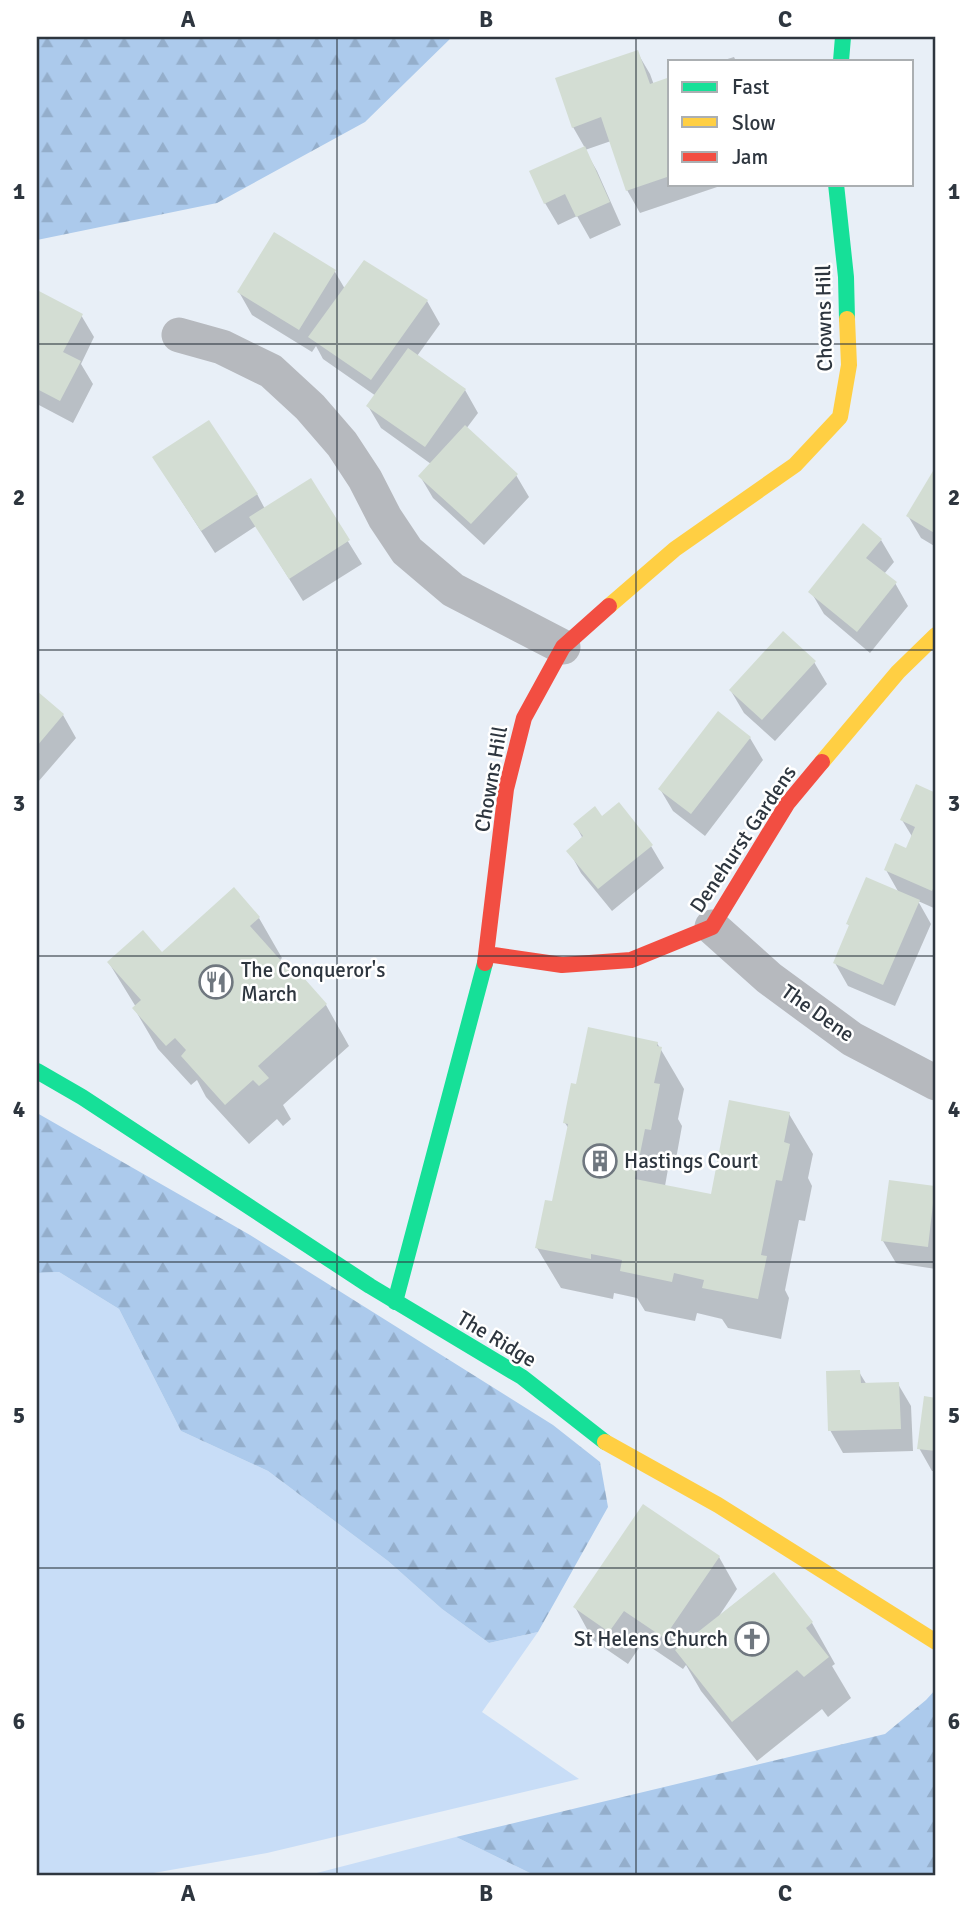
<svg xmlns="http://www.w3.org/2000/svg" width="973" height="1912" font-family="Signika,sans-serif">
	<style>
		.grass { fill: #c8ddf7 }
		.forest { fill: url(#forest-firs) }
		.shadow { fill: #0003 }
		.building { fill: #d3ddd3 }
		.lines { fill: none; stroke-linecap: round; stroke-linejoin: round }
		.street { stroke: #b6b9be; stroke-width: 35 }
		.fast { stroke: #16e098; stroke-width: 16 }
		.slow { stroke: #ffcf43; stroke-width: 16 }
		.jam { stroke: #f24e42; stroke-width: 16 }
		.grid { fill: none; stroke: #2e363f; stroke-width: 2; stroke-opacity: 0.55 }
		.labels { text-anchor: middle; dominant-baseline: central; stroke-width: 5; stroke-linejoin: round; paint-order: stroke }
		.street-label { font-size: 21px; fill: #2e363f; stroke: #fff }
		.poi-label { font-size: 21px; fill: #2e363f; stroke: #fff; text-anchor: start }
		.neatline { fill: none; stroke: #2e363f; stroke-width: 2.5 }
		.grid-label { font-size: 23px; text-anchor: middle; font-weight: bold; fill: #2e363f }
	</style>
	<defs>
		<pattern id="forest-firs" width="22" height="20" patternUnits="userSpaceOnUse" patternTransform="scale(1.75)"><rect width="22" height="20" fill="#accaec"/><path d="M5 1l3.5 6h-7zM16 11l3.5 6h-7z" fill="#94aecb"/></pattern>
	</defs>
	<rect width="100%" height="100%" fill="#e8eff7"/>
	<!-- grass -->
	<path class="grass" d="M59 1272 119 1309 181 1431 268 1471 388 1561 442 1609 489 1643 538 1632 482 1712 579 1779 267 1853 142 1875H37V1273Z
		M456 1837 534 1875H309Z"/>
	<!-- forest -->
	<path class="forest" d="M37 37H452L365 122 217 203 37 240Z
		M37 1113 250 1235 553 1425 600 1462 608 1507 538 1632 489 1643 442 1609 388 1561 268 1471 181 1431 119 1309 59 1272 37 1273Z
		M936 1689V1875H534L456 1837 885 1734 926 1700Z"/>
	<!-- shadow -->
	<path class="shadow" d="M637 52 650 74 654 85 670 79V184H726L640 213 627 190 611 141 585 150 597 171 621 225 590 239 577 216 558 225 545 203 585 148 573 127Z
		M734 57 736 61H721Z
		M275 235 335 272 345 289 427 301 440 324 417 356 465 390 478 413 466 429 516 475 529 497 484 545 433 498 420 476 431 464 381 428 368 406 376 396 323 359 316 346 312 352 252 315 239 292Z
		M37 292 81 315 94 337 81 364 93 384 73 423 37 404Z
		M154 458 257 494 265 509 310 480 362 564 303 601 256 526 215 553Z
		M936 469V547L921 538 908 516Z
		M881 540 894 562 884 574 895 583 908 606 870 653 824 614 811 592Z
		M814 662 827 684 775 741 744 713 731 691Z
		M37 694 63 715 76 738 38 782 37 780Z
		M750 738 763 760 705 836 673 811 660 789Z
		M917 786 936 795V909L918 901 931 924 895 1006 848 986 835 963 850 927 848 924 899 893 886 870 907 851 913 838 902 820Z
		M602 818 651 846 664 868 612 911 581 873 569 851 583 839 575 824Z
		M259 918 282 958 279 961 326 1005 349 1046 283 1105 291 1119 283 1126 277 1119 249 1144 206 1097 197 1080 191 1085 158 1049 134 1008 136 1007 109 963 162 954Z
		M657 1043 684 1089 678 1119 682 1126 674 1170 668 1169 665 1186 712 1196 789 1114 813 1154 808 1178 812 1186 805 1221 799 1220 785 1290 789 1298 781 1339 728 1328 722 1319 697 1313 695 1321 645 1311 637 1298 614 1293 613 1299 561 1288 537 1248 554 1203 569 1129 565 1123 578 1086Z
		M934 1187 936 1191V1269L896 1263 883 1241Z
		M859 1372 867 1385 898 1384 911 1406 913 1451 843 1453 830 1430Z
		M925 1398 936 1400V1471H932L919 1448Z
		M719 1557 737 1589 719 1616 773 1574 812 1623 835 1664 832 1666 851 1698 828 1717 822 1709 757 1761 701 1691 686 1665 683 1669 643 1642 628 1664 593 1640 575 1607Z"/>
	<!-- building -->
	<path class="building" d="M638 50 650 84 670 77V176L626 191 601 117 572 128 555 78Z
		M585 146 610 202 576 217 565 194 544 204 529 171Z
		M274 232 336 270 299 330 237 292Z
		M364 260 428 300 371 380 308 337Z
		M37 290 83 314 63 352 81 361 60 401 37 389Z
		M408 348 466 389 425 447 366 406Z
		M209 420 258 494 201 531 152 457Z
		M465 425 518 474 471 524 418 476Z
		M936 466V534L906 516Z
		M311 478 350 540 289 579 249 517Z
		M863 523 882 539 866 558 897 582 857 632 808 592Z
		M783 631 816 661 762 720 729 690Z
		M37 691 64 714 37 746Z
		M718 711 751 737 691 814 658 789Z
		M916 784 936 793V882L932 891 884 870 895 843 906 848 915 827 900 820Z
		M619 802 653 845 598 889 566 851 583 836 573 824 595 806 602 816Z
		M866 877 920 900 883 985 833 963 849 925 846 924Z
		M234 887 260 917 250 926 284 964 288 960 327 1004 258 1066 269 1078 259 1086 253 1080 225 1105 181 1056 186 1050 175 1038 166 1046 132 1008 141 1000 107 962 143 930 162 952Z
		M588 1027 658 1042 657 1046 662 1047 654 1083 660 1084 651 1130 645 1129 635 1179 711 1194 729 1100 790 1112 784 1142 790 1144 782 1181 776 1180 761 1255 767 1256 758 1299 702 1288 704 1280 674 1273 672 1282 620 1271 622 1260 591 1254V1259L535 1248 545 1200 552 1201 568 1124 563 1123 571 1083 576 1084Z
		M889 1180 935 1186 928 1247 881 1241Z
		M860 1370 861 1383 899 1382 901 1429 828 1431 826 1371Z
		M924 1396 936 1398V1451L917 1449Z
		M643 1504 720 1556 664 1638 624 1611 609 1632 573 1607Z
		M774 1572 813 1622 806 1628 829 1657 804 1677 797 1670 732 1722 675 1650Z"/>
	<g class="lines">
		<!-- street -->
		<path class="street" d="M179 335 222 347 271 371 310 407 342 444 365 479 385 518 407 551 453 590 563 647
			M712 927 769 978 852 1039 936 1083"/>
		<!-- fast -->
		<path class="fast" d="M841 61 843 37
			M836 184 846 277 847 319
			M37 1071 82 1097 370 1286 522 1377 605 1442
			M395 1302 485 963"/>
		<!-- slow -->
		<path class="slow" d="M609 606 675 549 795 465 840 417 849 365 847 319
			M822 762 898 672 936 635
			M605 1442 718 1505 936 1642"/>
		<!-- jam -->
		<path class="jam" d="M487 954 562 965 631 960 712 927 787 804 822 762
			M485 963 506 789 524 718 563 647 609 606"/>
	</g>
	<!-- grid -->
	<path class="grid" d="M337 37V1875M636 37V1875M37 344H936M37 650H936M37 956H936M37 1262H936M37 1568H936"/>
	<!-- icons -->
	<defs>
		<symbol id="restaurant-ring" viewBox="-11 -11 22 22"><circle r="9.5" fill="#fff" stroke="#6f777f" stroke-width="1.5"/><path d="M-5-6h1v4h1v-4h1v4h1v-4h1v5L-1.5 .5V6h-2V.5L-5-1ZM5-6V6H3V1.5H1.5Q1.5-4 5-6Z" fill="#6f777f"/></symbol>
		<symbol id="building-ring" viewBox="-11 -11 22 22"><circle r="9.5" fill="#fff" stroke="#6f777f" stroke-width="1.5"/><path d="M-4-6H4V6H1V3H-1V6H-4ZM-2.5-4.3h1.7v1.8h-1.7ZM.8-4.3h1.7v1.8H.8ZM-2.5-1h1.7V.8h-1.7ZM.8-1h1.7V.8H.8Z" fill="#6f777f"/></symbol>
		<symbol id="church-ring" viewBox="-11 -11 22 22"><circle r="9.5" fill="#fff" stroke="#6f777f" stroke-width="1.5"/><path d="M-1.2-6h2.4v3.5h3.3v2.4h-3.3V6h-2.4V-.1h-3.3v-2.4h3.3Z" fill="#6f777f"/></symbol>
	</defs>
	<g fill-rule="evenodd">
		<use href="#restaurant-ring" x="197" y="963" width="38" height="38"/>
		<use href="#building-ring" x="581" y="1142" width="38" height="38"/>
		<use href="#church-ring" x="733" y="1620" width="38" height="38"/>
	</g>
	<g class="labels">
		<!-- street labels -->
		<g class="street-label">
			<text transform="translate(824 318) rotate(-91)">Chowns Hill</text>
			<text transform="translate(491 779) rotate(-80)">Chowns Hill</text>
			<text transform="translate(743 839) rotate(-56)">Denehurst Gardens</text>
			<text transform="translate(818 1013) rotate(35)">The Dene</text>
			<text transform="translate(497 1339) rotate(31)">The Ridge</text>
		</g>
		<!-- poi labels -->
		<g class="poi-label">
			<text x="241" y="970">The Conqueror's<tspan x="241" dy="24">March</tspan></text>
			<text x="624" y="1161">Hastings Court</text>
			<text x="728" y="1639" text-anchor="end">St Helens Church</text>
		</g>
	</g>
	<!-- border -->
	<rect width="973" height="1912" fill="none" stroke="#ffffff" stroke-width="77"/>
	<!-- legend -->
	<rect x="668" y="60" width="245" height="126" fill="#ffffff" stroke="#abafb2" stroke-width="2"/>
	<rect x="682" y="82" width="35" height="10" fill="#16e098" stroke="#abafb2" stroke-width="2"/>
	<text x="732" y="94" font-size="21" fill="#2e363f">Fast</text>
	<rect x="682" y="117" width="35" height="10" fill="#ffcf43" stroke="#abafb2" stroke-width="2"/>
	<text x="732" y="130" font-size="21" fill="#2e363f">Slow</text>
	<rect x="682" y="152" width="35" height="10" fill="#f24e42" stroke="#abafb2" stroke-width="2"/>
	<text x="732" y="164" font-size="21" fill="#2e363f">Jam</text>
	<rect x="38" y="38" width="896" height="1836" class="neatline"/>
	<g class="grid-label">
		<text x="188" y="27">A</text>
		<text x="486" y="27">B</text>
		<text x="785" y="27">C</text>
		<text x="19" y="199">1</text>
		<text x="954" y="199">1</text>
		<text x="19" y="505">2</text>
		<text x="954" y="505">2</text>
		<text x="19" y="811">3</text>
		<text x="954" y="811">3</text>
		<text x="19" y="1117">4</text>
		<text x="954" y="1117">4</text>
		<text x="19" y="1423">5</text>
		<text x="954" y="1423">5</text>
		<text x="19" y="1729">6</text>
		<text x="954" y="1729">6</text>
		<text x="188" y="1901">A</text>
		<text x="486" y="1901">B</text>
		<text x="785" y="1901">C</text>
	</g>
</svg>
